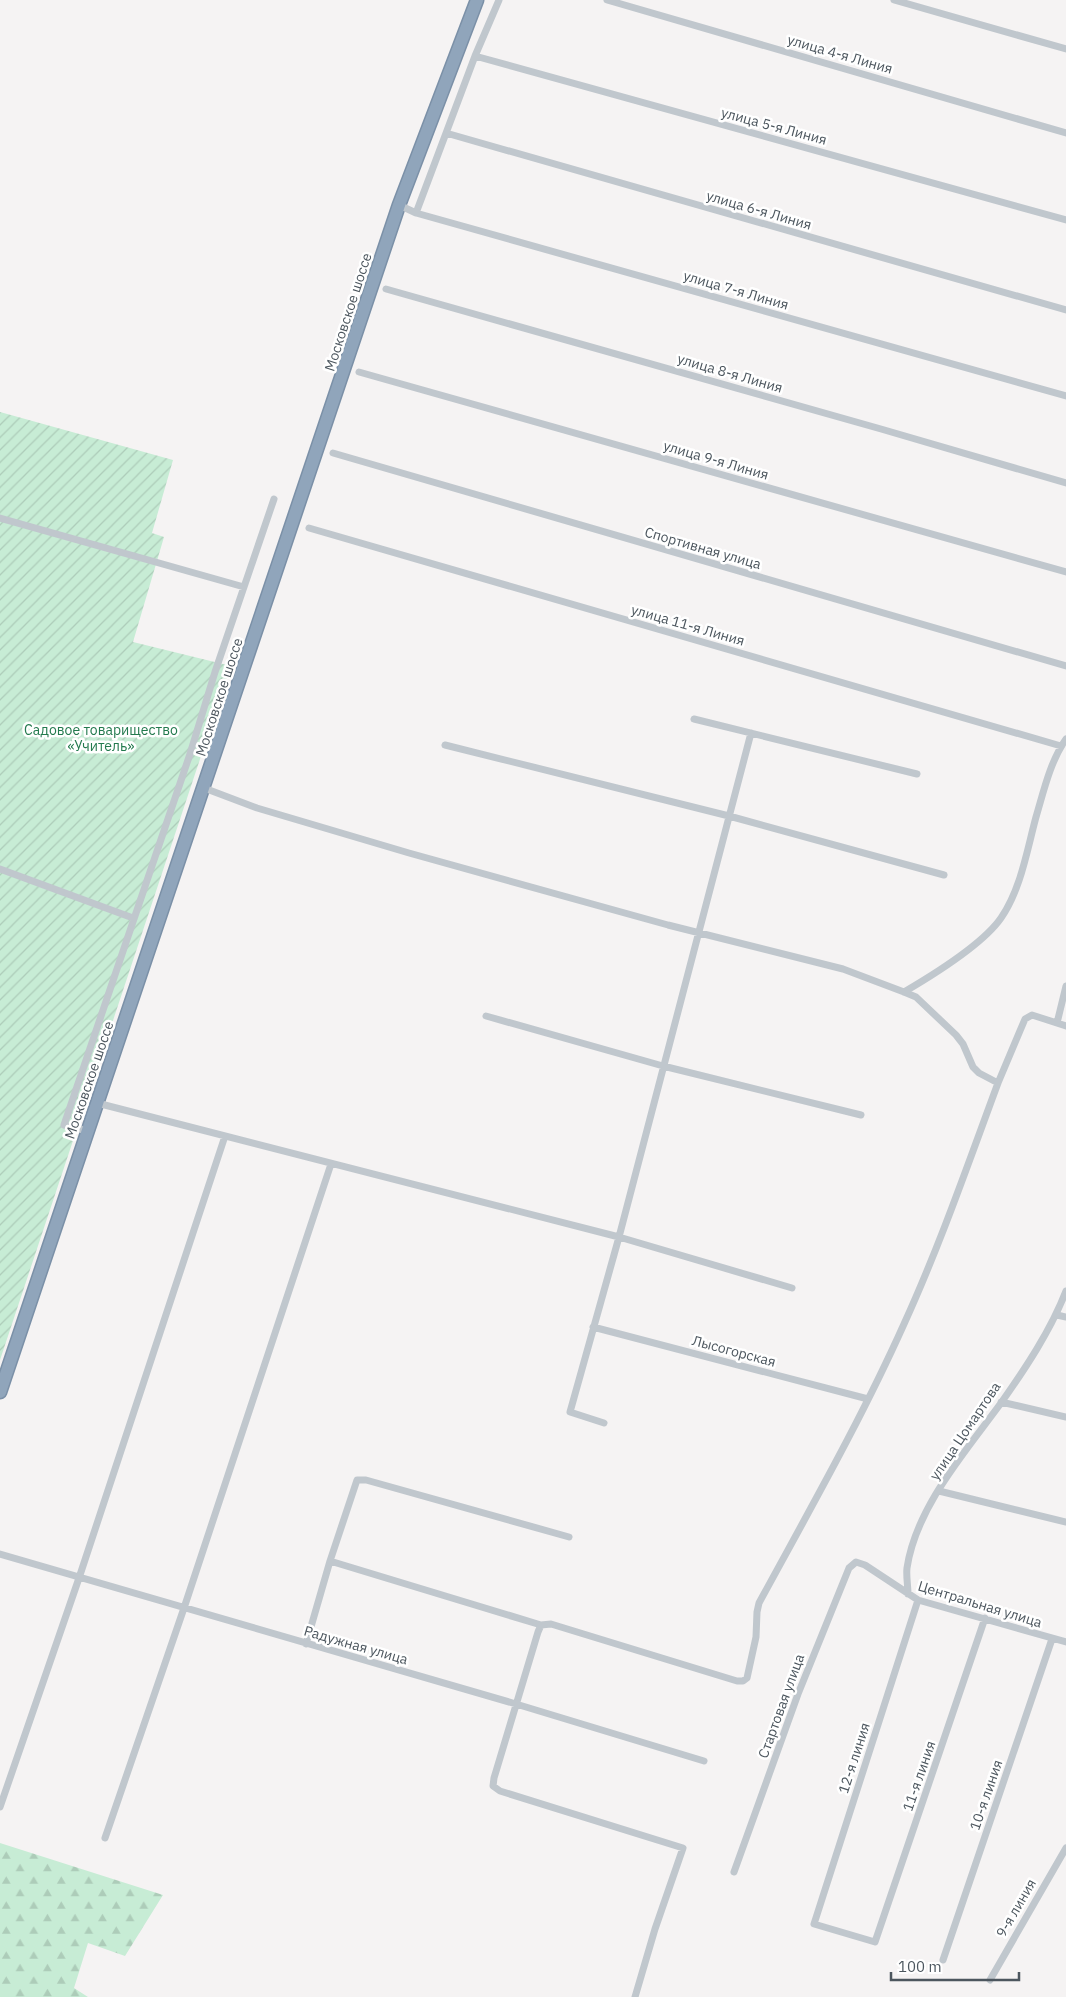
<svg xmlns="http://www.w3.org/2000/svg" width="1066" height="1997" font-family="'IBM Plex Sans',sans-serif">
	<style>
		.forest { fill: url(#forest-firs) }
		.garden { fill: url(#garden-furrows) }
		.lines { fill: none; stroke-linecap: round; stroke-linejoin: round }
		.highway-casing { stroke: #7b90a7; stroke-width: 15 }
		.street { stroke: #c0c7cd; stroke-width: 7 }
		.highway { stroke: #90a5bb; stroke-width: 12 }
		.labels { text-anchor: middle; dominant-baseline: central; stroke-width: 5; stroke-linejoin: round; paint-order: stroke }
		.street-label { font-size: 14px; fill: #4c565e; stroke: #fff }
		.park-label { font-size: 14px; fill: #237a4e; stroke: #fff }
	</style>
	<defs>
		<pattern id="forest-firs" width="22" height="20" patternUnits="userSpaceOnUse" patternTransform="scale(1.25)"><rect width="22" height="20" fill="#c7ecd5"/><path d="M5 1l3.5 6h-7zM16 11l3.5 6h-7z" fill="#adccb9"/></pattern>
		<pattern id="garden-furrows" width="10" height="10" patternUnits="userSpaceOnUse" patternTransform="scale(1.25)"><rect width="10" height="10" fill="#c7ecd5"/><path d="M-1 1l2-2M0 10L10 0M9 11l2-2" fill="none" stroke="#adccb9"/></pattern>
	</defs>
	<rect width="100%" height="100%" fill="#f5f3f3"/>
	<!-- forest -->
	<path class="forest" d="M0 1843 163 1895 125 1956 88 1943 74 1988 88 1997H0Z"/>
	<!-- garden -->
	<path class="garden" d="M0 412 173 460 152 533 164 537 133 642 231 666 0 1360Z"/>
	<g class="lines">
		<defs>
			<path id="highway" d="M0 1392 399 205 477 0"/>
		</defs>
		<!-- highway casing -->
		<use href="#highway" class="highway-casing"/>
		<!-- street -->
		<path class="street" d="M607 0 1066 133
			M894 0 1066 49
			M475 56 1066 220
			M446 133 1066 310
			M399 205 416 213 1066 396
			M416 213 475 56 499 0
			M386 289 881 429 1066 483
			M359 372 1066 572
			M333 453 1066 666
			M0 518 244 587
			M309 528 1061 746
			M694 719 917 774
			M445 745 729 816 944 875
			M204 788 257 808 409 853 668 925 843 969 904 992 916 997 956 1035 963 1044 973 1067 979 1073 998 1083C968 1164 940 1245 904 1324 861 1420 809 1511 759 1603L757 1612 756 1637 747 1678 743 1681H737L551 1624 541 1625 538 1632 494 1778 493 1786 500 1791 683 1848 655 1929 635 1997
			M0 869 133 918
			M904 992C933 975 983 944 1001 918 1021 889 1027 850 1036 817 1044 790 1050 762 1066 739
			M486 1016 663 1066 861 1115
			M1057 1023 1066 986
			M998 1083 1025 1019 1032 1015 1066 1026
			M97 1103 619 1237 792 1288
			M87 1131 64 1125 190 754 215 672 274 499
			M1057 1315 1066 1317
			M593 1327 868 1399
			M1001 1402 1066 1417
			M604 1423 570 1412 619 1237 751 733
			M939 1491 1066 1522
			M0 1554 516 1704 704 1761
			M330 1561 541 1625
			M908 1594C908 1586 906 1576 907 1568 916 1507 966 1451 1001 1403 1025 1369 1051 1330 1066 1291
			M918 1600 814 1924 875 1942 985 1618
			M306 1644 330 1561 357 1480H366L569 1537
			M0 1807 79 1578 225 1136
			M105 1838 184 1608 331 1164
			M734 1872 798 1694 849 1568 856 1562 865 1565 918 1600 1066 1642
			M943 1960 1052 1639
			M990 1980 1066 1848"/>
		<!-- highway -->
		<use href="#highway" class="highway"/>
	</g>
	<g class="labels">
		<!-- street labels -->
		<g class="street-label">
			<text transform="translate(840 54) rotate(16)">улица 4-я Линия</text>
			<text transform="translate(774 126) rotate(15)">улица 5-я Линия</text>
			<text transform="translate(759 210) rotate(16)">улица 6-я Линия</text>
			<text transform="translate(736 290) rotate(16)">улица 7-я Линия</text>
			<text transform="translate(348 312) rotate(-72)">Московское шоссе</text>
			<text transform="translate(730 373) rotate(16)">улица 8-я Линия</text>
			<text transform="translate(716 460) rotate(16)">улица 9-я Линия</text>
			<text transform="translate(703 548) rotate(16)">Спортивная улица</text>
			<text transform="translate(688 625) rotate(16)">улица 11-я Линия</text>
			<text transform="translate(219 697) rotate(-72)">Московское шоссе</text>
			<text transform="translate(89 1080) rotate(-71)">Московское шоссе</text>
			<text transform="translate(734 1351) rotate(15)">Лысогорская</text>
			<text transform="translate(965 1431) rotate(-56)">улица Цомартова</text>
			<text transform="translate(980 1604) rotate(17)">Центральная улица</text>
			<text transform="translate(356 1645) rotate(16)">Радужная улица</text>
			<text transform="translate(781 1706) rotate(-70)">Стартовая улица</text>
			<text transform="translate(854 1758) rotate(-72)">12-я линия</text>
			<text transform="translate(919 1776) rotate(-71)">11-я линия</text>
			<text transform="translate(986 1795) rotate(-71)">10-я линия</text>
			<text transform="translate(1016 1908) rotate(-60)">9-я линия</text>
		</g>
		<!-- park labels -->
		<g class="park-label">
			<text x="101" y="730">Садовое товарищество<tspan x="101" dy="16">«Учитель»</tspan></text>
		</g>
	</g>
	<!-- scale -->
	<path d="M891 1972v8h128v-8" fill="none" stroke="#4c565e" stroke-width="2.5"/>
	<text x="898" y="1972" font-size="15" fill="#4c565e" stroke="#ffffff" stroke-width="4" paint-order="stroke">100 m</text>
</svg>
